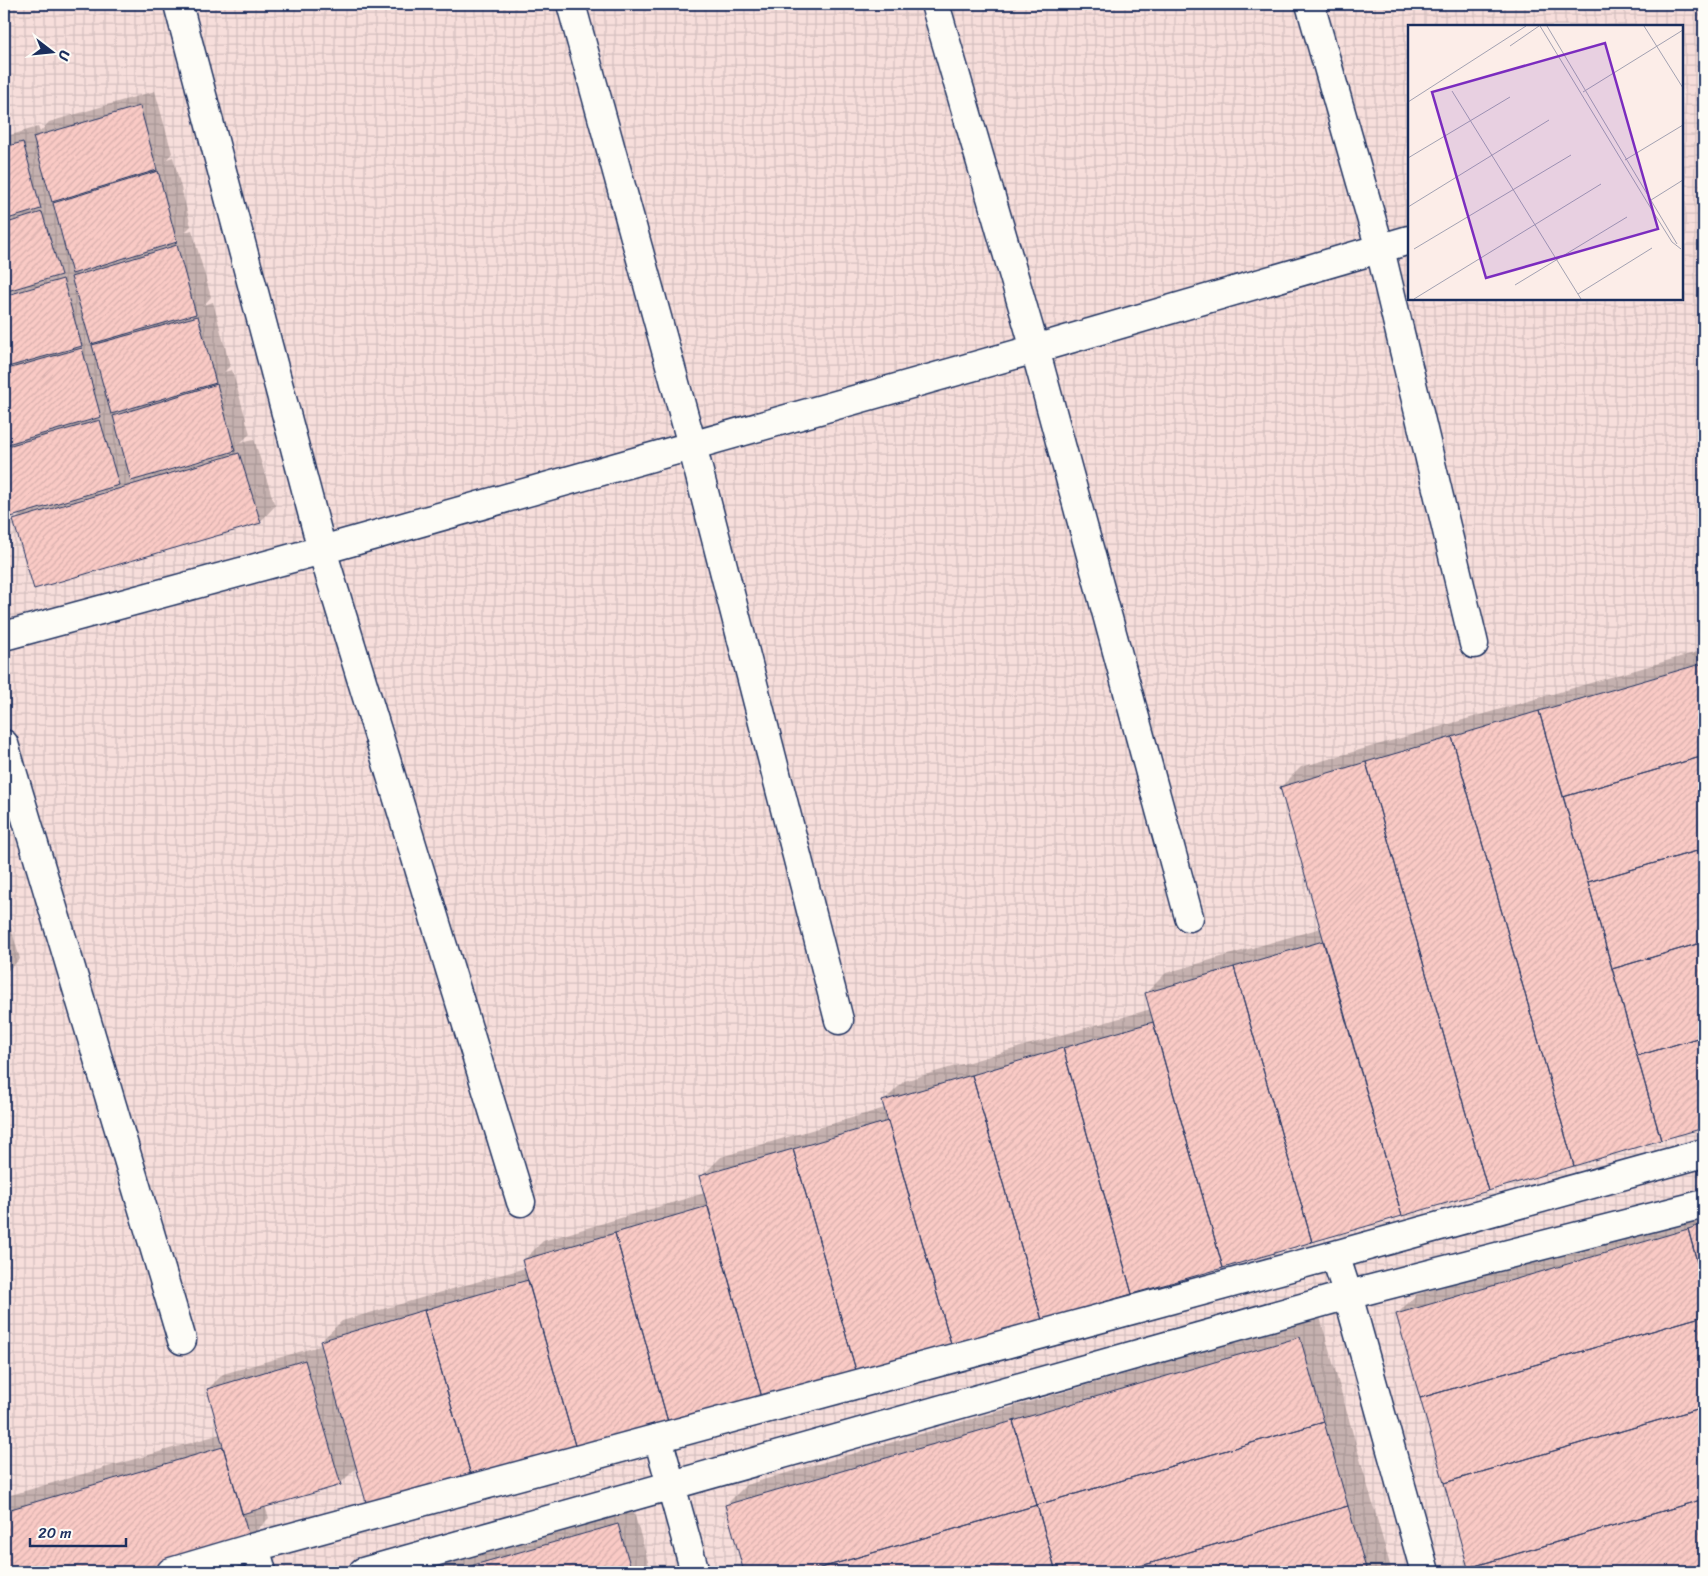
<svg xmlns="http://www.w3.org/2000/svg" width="1708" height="1576" font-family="Sriracha,sans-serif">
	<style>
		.industrial { fill: url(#industrial-grid); fill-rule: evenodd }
		.shadow { fill: #0003 }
		.building { fill: url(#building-hatch); stroke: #1b2f5e }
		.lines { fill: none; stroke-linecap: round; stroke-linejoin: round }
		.minor-casing { stroke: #1b2f5e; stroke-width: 31 }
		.minor { stroke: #fdfcf7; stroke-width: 28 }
		.inset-road { fill: none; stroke: #a2a1b1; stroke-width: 1 }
		.view { fill: #7b2cbf; fill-opacity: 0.15; stroke: #7b2cbf; stroke-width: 2.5 }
		.inset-edge { fill: none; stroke: #1b2f5e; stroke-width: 2.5 }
	</style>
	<defs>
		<pattern id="industrial-grid" width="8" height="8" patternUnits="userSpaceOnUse" patternTransform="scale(1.25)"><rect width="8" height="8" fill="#f7dedb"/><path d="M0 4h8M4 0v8" fill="none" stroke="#d3bfbe"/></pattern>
		<pattern id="building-hatch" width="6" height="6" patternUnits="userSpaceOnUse" patternTransform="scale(1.25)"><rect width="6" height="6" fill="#facac5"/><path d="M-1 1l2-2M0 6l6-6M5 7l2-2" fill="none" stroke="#d6aeac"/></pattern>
	</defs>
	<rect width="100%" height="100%" fill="#fcede8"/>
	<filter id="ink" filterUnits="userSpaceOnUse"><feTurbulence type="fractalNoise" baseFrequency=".02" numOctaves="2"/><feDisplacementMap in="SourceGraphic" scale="10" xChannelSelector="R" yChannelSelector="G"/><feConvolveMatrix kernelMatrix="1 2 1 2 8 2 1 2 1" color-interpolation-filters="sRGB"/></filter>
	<g filter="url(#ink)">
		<!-- industrial -->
		<path class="industrial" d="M4 4H1704V1572H4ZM1409 26H1682V299H1409Z"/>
		<!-- shadow -->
		<path class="shadow" d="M155 91 172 153 167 159 173 157 191 226 185 232 192 230 211 297 204 305 213 302 230 366 224 372 232 370 250 434 241 442 254 439 275 506 260 522 14 521 23 512 11 515 4 487V137L38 127 40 132 49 122Z
			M1704 650V1126L371 1515 357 1467 340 1484 265 1506 269 1518 249 1538 133 1572H4V1497L221 1434 208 1389 223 1374 323 1345 321 1341 342 1321 525 1268 523 1261 543 1241 705 1193 701 1177 721 1157 885 1108 884 1101 904 1081 1151 1009 1146 993 1166 973 1321 928 1281 787 1301 767Z
			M4 904 20 959 4 974Z
			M1704 1210V1572H1471L1397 1314 1417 1294Z
			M1320 1317 1392 1572H745L726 1505 746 1485Z
			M633 1509 651 1572H417Z"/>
		<!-- building -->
		<path class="building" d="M140 106 157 170 52 202 33 137Z
			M23 142 41 209 4 220V147Z
			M158 171 177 242 72 274 53 203Z
			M42 212 61 275 4 292V224Z
			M177 245 196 314 91 344 71 277Z
			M63 279 82 346 4 368V296Z
			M198 316 216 383 111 414 92 345Z
			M82 348 101 417 4 445V370Z
			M217 384 235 451 131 481 113 416Z
			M100 420 119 485 11 517 4 492V447Z
			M239 453 261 523 34 589 13 520Z
			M1704 663V756L1563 797 1539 711Z
			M1539 711 1661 1140 1574 1166 1452 737Z
			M1452 737 1574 1166 1488 1191 1366 762Z
			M1704 756V849L1588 882 1563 797Z
			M1366 762 1488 1191 1402 1216 1280 787Z
			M1704 849V942L1612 969 1588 882Z
			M1323 941 1402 1216 1312 1242 1234 967Z
			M1704 942V1036L1637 1056 1612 969Z
			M1234 967 1312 1242 1223 1268 1145 993Z
			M1153 1022 1223 1268 1132 1294 1063 1048Z
			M1704 1036V1128L1661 1140 1637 1056Z
			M1063 1048 1132 1294 1042 1320 972 1075Z
			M972 1075 1042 1320 952 1347 882 1101Z
			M888 1121 952 1347 857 1374 793 1149Z
			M793 1149 857 1374 763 1401 699 1176Z
			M708 1206 763 1401 670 1429 615 1233Z
			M1704 1224V1287L1688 1229Z
			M1688 1229 1704 1287V1316L1420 1398 1396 1314Z
			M615 1233 670 1429 578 1456 522 1260Z
			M528 1280 578 1456 474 1486 424 1310Z
			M424 1310 474 1486 370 1516 320 1341Z
			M1704 1316V1407L1444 1483 1420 1398Z
			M1300 1337 1324 1422 1037 1505 1013 1421Z
			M305 1360 341 1485 242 1514 207 1389Z
			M1704 1407V1499L1468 1568 1444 1483Z
			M1013 1421 1037 1505 807 1572H744L725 1505Z
			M1324 1422 1348 1506 1120 1572H1056L1037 1505Z
			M223 1447 250 1540 138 1572H4V1511Z
			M1704 1499V1572H1470L1468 1568Z
			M1037 1505 1056 1572H807Z
			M1348 1506 1367 1572H1120Z
			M618 1524 632 1572H476L474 1565Z
			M474 1565 476 1572H451Z"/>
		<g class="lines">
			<defs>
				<path id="minor" d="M178 4 322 550 521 1202
					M571 4 692 445 839 1020
					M935 4 1035 349 1189 917
					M1310 4 1380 249 1474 644
					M4 636 322 550 1035 349 1409 240
					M4 744 182 1340
					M1335 1255 1348 1295 1425 1572
					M658 1438 695 1572
					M255 1547 262 1572
					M171 1572 255 1547 1335 1255 1704 1153
					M363 1572 1348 1295 1704 1204"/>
			</defs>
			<!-- minor casing -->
			<use href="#minor" class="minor-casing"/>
			<!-- minor -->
			<use href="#minor" class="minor"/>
		</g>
	</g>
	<!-- overview -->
	<g transform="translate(1408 25)">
		<rect width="275" height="275" fill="#fcede8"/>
		<path class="inset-road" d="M132 1 239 177 264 217 273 224M139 1 269 219M236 1 275 63M102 21 131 1M44 66 173 274M175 67 275 5M0 77 118 1M0 133 102 72M217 135 275 100M243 175 275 155M0 182 141 95M6 224 163 130M107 260 219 192M170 269 244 223M6 274 193 159"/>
		<path class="view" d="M197 18 250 204 78 253 24 67Z"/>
		<rect width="275" height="275" class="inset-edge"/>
	</g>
	<!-- margin -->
	<rect width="1708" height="1576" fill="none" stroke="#fdfcf7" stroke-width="20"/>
	<rect x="10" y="10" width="1688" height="1556" fill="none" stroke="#1b2f5e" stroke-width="2" filter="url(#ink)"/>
	<!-- north arrow -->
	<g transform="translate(52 52) rotate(106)" stroke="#fdfcf7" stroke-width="4" paint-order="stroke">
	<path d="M0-4L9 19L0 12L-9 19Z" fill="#1b2f5e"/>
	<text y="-8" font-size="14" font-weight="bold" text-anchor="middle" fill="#1b2f5e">U</text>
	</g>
	<!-- scale -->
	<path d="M30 1538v8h96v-8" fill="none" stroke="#1b2f5e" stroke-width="2.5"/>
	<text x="38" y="1538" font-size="15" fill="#1b2f5e" stroke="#fdfcf7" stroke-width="4" paint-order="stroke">20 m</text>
</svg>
